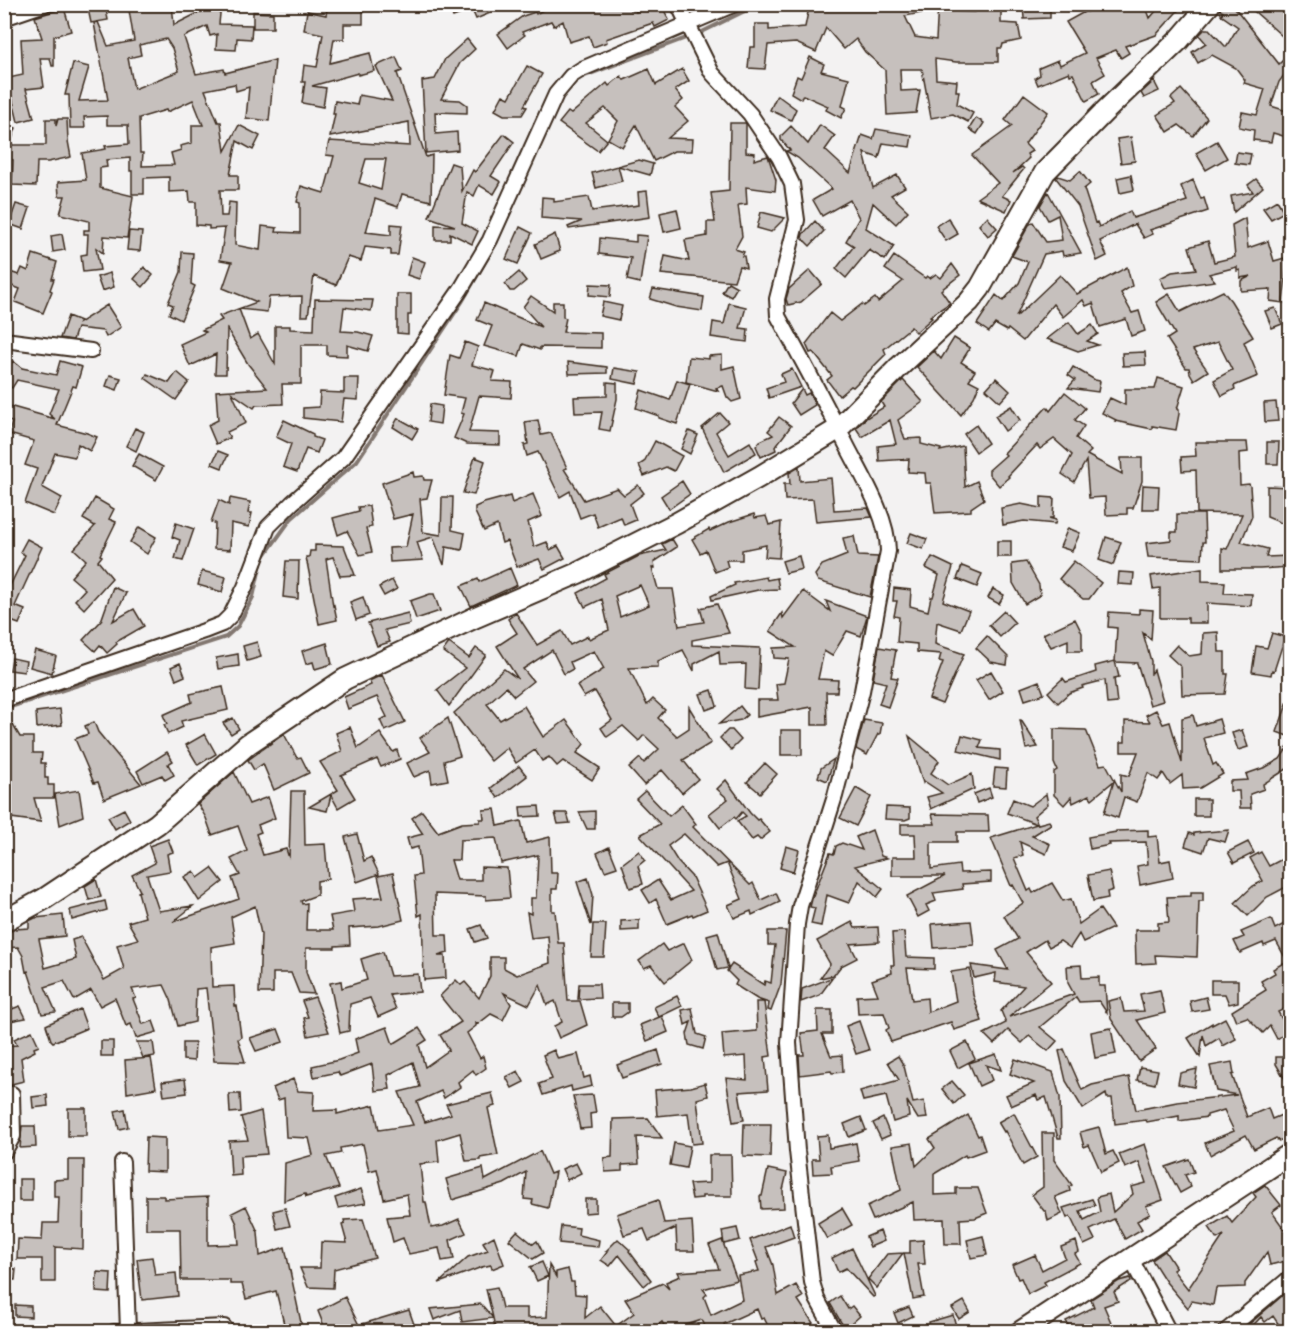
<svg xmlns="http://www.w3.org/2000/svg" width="1295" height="1336" font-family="Kalam,sans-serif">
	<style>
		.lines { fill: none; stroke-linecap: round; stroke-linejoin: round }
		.stream { stroke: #827770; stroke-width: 4 }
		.building { fill: #c6c0bd; stroke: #3b2a1e; stroke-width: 1.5; fill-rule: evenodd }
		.street-casing { stroke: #3b2a1e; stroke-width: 18 }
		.secondary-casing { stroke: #3b2a1e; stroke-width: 24 }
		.street { stroke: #fff; stroke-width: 14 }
		.secondary { stroke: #fff; stroke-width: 20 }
	</style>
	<rect width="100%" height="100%" fill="#f3f2f2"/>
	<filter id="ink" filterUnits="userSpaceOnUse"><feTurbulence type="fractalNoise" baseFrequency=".0167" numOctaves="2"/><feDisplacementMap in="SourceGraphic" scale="12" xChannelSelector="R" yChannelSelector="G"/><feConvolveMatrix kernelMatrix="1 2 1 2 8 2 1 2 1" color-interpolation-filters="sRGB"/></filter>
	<g filter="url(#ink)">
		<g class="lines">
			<!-- stream -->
			<path class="stream" d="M577 79 702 32 759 4
				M4 709 226 637 238 626 253 597 262 559 291 519 357 461 462 302 495 245 523 183"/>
		</g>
		<!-- building -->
		<path class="building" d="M87 4H105L108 20 91 23Z
			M128 4H172L174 25 204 10V4H221L219 24 252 25 251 39 237 38 236 50 216 49 217 34 210 36 207 26 184 37 196 74 224 69 225 73 275 60 269 121 246 118 249 87 236 91 235 84 205 90 218 122H221L225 151 239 125 260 136 253 150 237 141 230 175H238V190H220L221 216H227L229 202 236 203 235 245 260 250 262 226 277 228 276 232 300 233V203L297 202 301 186 324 193 334 156 326 155 329 141 410 146 409 122 330 137 335 114H333L335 101 357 105 359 95 392 101 376 66 396 57 402 71 397 73 426 157 432 155 431 201 402 194 398 207 375 199 366 232 391 235V224L402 225 398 255H391V250L365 247 361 261 348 257 336 285 314 276 308 316H301L302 296 269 297 267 312 239 309 250 339 258 334 275 364V326H290V329L314 330 315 299 373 300 371 311 344 307 341 331 358 332 373 336 368 351 347 345V356L327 355V345H301V384H282L283 404 256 405 254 408 232 393 246 423 227 432 230 438 216 444 208 425 218 420 216 391 267 388 248 364 227 329 226 374H215L216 354 190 366 180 344 206 332 202 330 222 320 219 316 257 302 223 288 232 262 220 260 225 228 209 229V226L196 225V202H190L189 191 169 192V177L144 178V194H132V171H130V158L106 160 107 167 100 168V188L133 196 127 238 104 236 103 253 96 248 100 270 83 272 81 255 87 254 88 234H84V230H89V221L60 214 65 196H59L58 182 86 180 82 153 106 149 105 146 129 144 128 125H107V116L84 117 85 128H70L69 95H65L73 63 89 67 79 101 108 100 94 23 98 22 108 46 134 41ZM166 39 172 48 179 71 134 89 128 58 141 55 139 45ZM193 100 203 125H192V143L180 146 181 150 171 153 174 165 142 166 143 153H140L139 118 166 110 167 112ZM366 159H386L381 190 359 183Z
			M328 4 363 6V24H344V39H334L330 63 370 53 374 71 358 75V73L312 86 326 88 323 107 302 103 305 82H302L304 65 317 67 323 34 304 30 307 11 326 15Z
			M448 4H486L490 13 476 19 472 10 453 17Z
			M553 4H627L630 10 635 9 636 12 650 4H661L669 20 655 27 653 23 606 39 607 42 593 47 589 36 569 42 563 21 554 26 551 21 522 32 525 35 508 48 498 34 523 16 535 12 536 14Z
			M839 4H936L937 10 905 16 915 37 936 40 938 4H947L949 11 975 12 976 4H1001V23L1018 24 1021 40 1003 44 1002 48H998V62H956L935 59 936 79 957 81 956 91H959L957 104 973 113 968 122 953 114 931 118 922 69H900L901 91 920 90 916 113 887 115 885 70 865 52 856 39 844 49 826 28 816 52 796 43 768 45 765 69 748 68 750 47H755V24H769V30L805 27 809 7 827 10Z
			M1023 4H1050V18L1024 19Z
			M1108 4H1145L1150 18 1162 4H1184L1156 35 1125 46 1129 53 1121 58 1116 50 1096 58 1105 74 1093 81 1099 94 1086 101 1073 74 1070 75 1069 72 1038 85 1035 78 1040 75 1039 68 1058 60 1060 65 1085 53 1066 22 1086 11 1087 12Z
			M1222 4H1232L1279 64 1283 60 1290 67 1279 82 1271 106 1290 112V138L1273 133 1271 142 1253 140 1254 130 1239 127 1242 112 1257 115 1265 89 1244 83 1245 80 1236 68 1212 55 1198 63 1192 52 1206 43 1199 35 1205 29H1209L1226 47 1238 27 1221 15 1223 12 1220 10Z
			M1246 4H1290V13L1284 18 1290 26 1282 36Z
			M64 8 71 31 54 36V66H52L50 58H40L44 87 26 89 34 118 18 122 12 97 4 98V79L23 75 21 39 42 38 35 17Z
			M253 12 273 13V28H253Z
			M467 39 475 49 460 63 441 99 460 100 467 105V113L435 112 436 134 457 132 458 150 426 153 422 81 435 79 445 59Z
			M810 57 824 64 821 71 849 78 842 106 846 108 841 118 826 110 828 106 803 95 801 99 791 93 797 76 801 78Z
			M527 66 542 74 524 106 527 107 522 115H504L495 110 503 95 509 98Z
			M649 69 656 85 682 69 689 81 675 90 683 100 675 107 688 121 668 138 693 139 692 151H674L654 161 636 125 622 147 608 139 618 121 605 108 586 123 607 140 598 151 559 123 568 112 571 114 607 83 609 86 621 76 624 80Z
			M1154 81 1159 91 1144 98 1141 93Z
			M1181 89 1207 118 1193 136 1179 125 1168 132 1157 115 1175 103 1171 98Z
			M1024 94 1048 112 1025 144 1032 151 1027 154 1029 158 1013 173 1022 167 1024 169 1002 196 1011 200 1006 211 977 198 998 183 972 155 1012 126 1005 120Z
			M777 95 796 109 791 120 770 110Z
			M976 118 984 123 977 134 969 129Z
			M46 119H56V126L58 119H67L68 141 71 157 48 162H37L36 186 12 185 13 160 4 159V124L16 128 10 145H46Z
			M730 123H746V152L755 153 754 160 768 156 776 180 775 191 746 187 747 204 738 205 742 236 735 249 744 252 742 256H744L746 268 739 266 734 281 661 274 665 256 689 261 685 240 707 236V222H715L711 193 729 191Z
			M820 125 835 136 825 150 850 173 862 135 873 139 876 129 912 135 910 147 883 143 879 158 864 153 873 188 897 175 905 187 891 195 908 211 896 224 873 203 866 228 894 246 885 260 869 250 846 278 836 269 854 246 846 241 859 218 850 200 822 216 813 200 832 189 798 158 786 151 790 150 781 140V136L791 126 808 144Z
			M504 134 514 142 491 176 501 182 494 194 479 185 474 196 467 192 462 223 478 231 472 244 450 233V240H435V225L455 226 429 217 451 163 460 166 462 191 473 170 475 172Z
			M1131 137 1135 161 1121 163 1117 139Z
			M1217 141 1227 158 1206 170 1196 153Z
			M1237 152 1251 154 1249 165 1235 163Z
			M639 160 653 164 650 175 618 166 622 181 596 188 592 173Z
			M1080 171 1090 184 1084 189 1095 223 1097 222 1099 227 1130 211 1133 218 1187 201 1181 186 1193 180 1201 199 1204 198 1208 211 1150 230 1153 234 1144 238 1135 224 1100 241 1107 256 1097 261 1078 206 1056 178 1058 176 1070 180Z
			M1131 175 1134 190 1120 193 1117 178Z
			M1256 179 1263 187 1234 212 1231 196 1253 192 1248 185Z
			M647 191 650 217 569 229 568 227 582 221 541 218 542 197 554 198V202L589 197 592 211 639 205 638 192Z
			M1048 192 1081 253 1063 256 1062 251 1044 254 1016 317 1060 275 1077 294 1127 267 1132 286 1121 293 1132 313 1139 311 1145 331 1131 336 1126 319 1100 327 1093 303 1086 306 1083 300 1063 317 1053 304 1023 341 1008 329 1007 331 995 324 989 332 977 324 996 295 1003 301 1019 283 1028 262 1012 256 1029 225 1033 222 1046 242 1062 240 1058 215 1048 220 1040 206Z
			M1277 200 1284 212 1271 219 1263 208Z
			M16 204 30 208 23 229 9 224Z
			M677 209 681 228 664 232 660 213Z
			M761 212 785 218 771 232 757 228Z
			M987 217 997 228 988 236 979 225Z
			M948 218 958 234 946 241 936 226Z
			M1245 218 1248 248 1268 241 1274 261 1288 257 1283 303 1270 301 1271 289 1241 291V281L1251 276 1240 278V270L1237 271V267L1209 274 1215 281 1165 288 1160 278 1172 272 1196 269 1189 247 1208 241 1214 262 1235 257 1232 225Z
			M815 221 824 231 810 246 802 238 803 234Z
			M520 227 532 233 518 264 506 259Z
			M129 231 142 232 140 251 127 250Z
			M62 234 65 250 53 252 51 236Z
			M555 234 560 251 541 259 535 244Z
			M636 235 647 236 640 283 627 280 631 258 599 254 600 238 636 242Z
			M182 252 193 253 191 284 195 286 181 320 169 314 173 305 168 303 181 272Z
			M33 254 57 262 52 279H54L50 290 52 291 43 313 15 302 20 289 4 283V270L19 275 22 268 28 271Z
			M894 256 925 278 927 276 930 278 936 274 941 278 952 264 960 275 941 290 950 303 930 316 932 318 916 332 911 327 884 349 886 354 853 387 851 386 839 396 827 380 832 376 813 352 810 353 806 344 830 313 840 321 862 304 864 306 875 298 878 302 903 281 885 269Z
			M412 257 425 262 419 279 407 275Z
			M144 267 153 275 143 287 134 279Z
			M810 270 822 284 801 302 788 305 786 299 789 289Z
			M519 272 526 281 514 291H510L505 284Z
			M110 273 114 287 102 291 97 277Z
			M728 282 737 287 731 297 722 292Z
			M590 284 611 285 610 297 589 295Z
			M653 289 704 297 702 311 676 307 650 299Z
			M1223 291 1231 301 1253 337 1244 342 1258 376 1234 386 1235 389 1222 396 1214 380 1232 370 1218 342 1193 350 1208 371 1194 380 1190 373 1189 368H1186L1167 339 1175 334 1156 302 1169 294 1180 312Z
			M397 294H411V315H408V334L397 333Z
			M531 296 553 311V302H563V317L566 318 563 332 601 333V348L540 347V350L523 344 519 356 484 346 492 326 477 320 484 303 541 327 523 307Z
			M603 302 622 306 619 320 600 316Z
			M729 303 746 307 740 328 748 329 747 342 711 337 713 322 724 324Z
			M107 305 121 327 106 337 103 331 77 328 73 340 60 338 68 316 80 321 79 323Z
			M1275 308 1282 324 1272 328 1265 311Z
			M1069 322 1078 334 1092 325 1098 334 1087 341 1098 345 1078 351 1047 339Z
			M954 338 970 348 961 362 975 371 969 380 979 385 974 397 961 415 917 367 934 351 941 359Z
			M465 342 478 347 472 365 495 371 492 381 512 382 511 398 479 396 469 432 500 433V445L467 444 454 438 464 414 461 413 465 398 444 395 450 355 459 358Z
			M1145 352 1146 365 1123 366 1122 353Z
			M722 355V369L734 366 741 399 732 402 727 397 723 386 716 388 718 391 686 382 689 357 709 359V356Z
			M13 361 22 368 56 375 60 361 82 367 76 387 73 386 57 425 87 433 97 437 90 451 78 444 75 457 55 453 42 487 62 498 54 515 25 503 37 469 25 465 34 441 9 434 12 422 5 420 9 406 55 419 49 414 59 389 17 380 12 388 4 382V372Z
			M568 362 607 367V373L569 374Z
			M1073 367 1095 380 1100 381 1098 392 1068 388 1075 380 1068 375Z
			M614 368 640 372 637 384 612 379Z
			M792 369 801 387 769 398 766 388 784 382 781 374Z
			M177 372 189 382 176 400 145 378 147 374 169 383Z
			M110 375 121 378 117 390 106 386Z
			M344 378H359L358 400 344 399 341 422 303 418V408L319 407 320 392 344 393Z
			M996 378 1010 391 1000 402 986 389Z
			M1158 378 1184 386 1177 409H1179V414L1176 430 1152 426V429L1115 421 1116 420 1102 413 1110 398 1125 405V389H1155Z
			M677 380 690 384 677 424 659 418V416L636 408 641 390 670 400Z
			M903 380 923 402 898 420 905 439 921 438V444L941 449 940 451 963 446 965 487 977 481 984 499 971 508V511L935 513 931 483H926L925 473 908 472 909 459 879 461 878 446 896 444 890 420 862 437 856 428 866 418 884 407 881 402Z
			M607 382 617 383V399L610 431 599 429 602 412 575 413 574 397 607 396Z
			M802 389 805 395 809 393 815 405 799 415 791 403Z
			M1065 392 1085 408 1075 420 1084 426 1076 438 1091 451 1087 455 1122 474 1121 458H1142V481L1133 508H1127V514L1106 515 1105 497 1089 498 1086 461 1074 482 1062 474 1072 455 1054 439 1040 449 1037 445 1008 476 1009 477 999 486 989 474V470L1006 455 1004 453 1047 407 1050 411Z
			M1276 402 1278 421 1265 422 1264 403Z
			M430 404 442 406 440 424 428 422Z
			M1011 406 1020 420 1005 431 995 416Z
			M720 413 728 422 716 432 729 455 750 442 756 453 724 472 702 428Z
			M779 417 791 426 775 447 776 450 761 457 756 446 760 441 773 435 768 431Z
			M398 418 418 429 412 439 393 427Z
			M284 420 313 434V437L322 440 317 453 306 449 297 472 283 467 291 444 276 437Z
			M538 420 541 435 551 433 567 468 564 469 584 500 617 488 624 495 638 485 644 493 630 504 636 520 624 525 621 517 598 527 593 513 580 518 570 491 560 497 538 452 527 456 524 445 528 444 525 422Z
			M976 425 988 443 976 452 964 434Z
			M135 428 144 432 136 451 126 446Z
			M689 431 698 435 690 454 681 449Z
			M655 441 682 456 674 471 666 467 644 476 639 465 644 462Z
			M1195 442H1247L1248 452 1239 453 1240 485 1249 484 1250 486 1252 516 1241 542 1268 549 1266 557 1290 556V567L1260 569H1222V548L1227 549 1242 514 1197 513 1196 470 1182 471 1181 457 1196 456Z
			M1267 442H1279L1278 464H1267Z
			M218 451 228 455 222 468 212 464Z
			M139 454 163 467 156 480 132 466Z
			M475 457 485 461 474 495 463 493Z
			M799 467 800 481 831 478 834 510 868 508 872 517 816 522 813 499 785 500 784 484H790L789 473Z
			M413 472 414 477 423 476 424 480H432L427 498 420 499 423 532 441 535 442 497H453L452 530 465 533 462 550 446 547 444 565 433 537 417 542 423 560 390 562 389 548 406 547 413 514 393 519 382 483Z
			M682 481 690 494 669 509 661 496Z
			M1143 485 1159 486 1158 509H1142Z
			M1267 486 1290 487V513L1286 525 1267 517Z
			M533 494 542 516 528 522 534 547 547 542 550 550 558 546 565 558 544 569 539 559 517 567 507 541 502 543 497 525 484 531 475 512V507L484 503 510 496 512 503Z
			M1041 497 1054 498 1053 518H1049L1056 520 1055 524 1024 521 1003 525 1001 508 1021 504 1041 508Z
			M95 498 114 509 109 519 116 522 100 555 102 556 98 561 112 578 84 609 75 600 85 589 71 577 86 560 74 549 95 526 83 519Z
			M230 498 250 502 248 513H252L249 527 231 523 230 550 214 549 215 523 211 522 219 500 229 505Z
			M369 506 372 527 366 528 372 552 360 555 347 531 338 535 333 518 359 511 358 507Z
			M754 514 755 518 766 516 769 525 781 522 779 558 765 557 766 545 742 550V560H726L728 567 715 572 706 550 700 553 692 539 709 529 710 531 729 522Z
			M1177 514H1204L1205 542H1203L1202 559 1148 557 1146 543 1171 540V532H1177Z
			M176 523 194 529 183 561 175 559 180 540 172 537Z
			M139 527 156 537 147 554 130 542Z
			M1068 528 1080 533 1072 551 1060 547Z
			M911 533 927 539 923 549 907 543Z
			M854 536 858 556 878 557 870 597 818 581 815 575 822 565 847 555 843 538Z
			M1106 537 1121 542 1113 565 1099 560Z
			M27 539 42 547 15 606 25 610 19 624 8 620 4 626V598L25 555 20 552Z
			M672 539 677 547 654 562 655 568H652L658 589H673L679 626 704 622 700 608 717 604 729 633 692 640V645L760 648 758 690 745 689 746 664 720 665 719 651 694 664V671L683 650 658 661V667L629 668 647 705 653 699 665 710 658 718 677 736 689 728V707L711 743 683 760 698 779 682 793 662 770 644 785 629 768 640 758 644 763 659 749 644 735 639 741 623 726 607 737 601 728 612 720 595 691 584 697 577 686 604 669 594 651 570 662 573 669 564 674 552 650 523 669 533 681 514 696 506 687 487 704 500 720 524 706 543 737 566 720 584 744 577 753 600 768 592 780 563 761 557 766 549 757 542 761 535 750 516 763 507 748 491 761 454 713 504 669 518 679 497 646 517 633 508 619 516 613 537 645 562 631 570 645 588 636 589 639 609 630 602 599 585 607 578 593 606 578 604 574 639 556 666 550 662 544ZM640 585 649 605 620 617 615 596Z
			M997 541H1011V557H997Z
			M315 545 344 546 355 575 340 576 333 557 326 559 333 606 334 605 337 620 319 624 306 557H309L310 551H315Z
			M799 556 802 569 786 573 782 561Z
			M932 557 953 567 943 601 969 611 961 630 937 622 935 644 964 654 942 704 929 699 943 662 939 661 941 654 917 652V644L897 642 899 617 894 616 897 601H893L894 588 911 590 910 606 928 611 931 597H933L939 575 926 568Z
			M286 561H299L298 599 283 597Z
			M1074 561 1101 583 1089 599H1083L1059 579Z
			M1026 562 1039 585 1040 595 1025 604 1013 583 1012 564Z
			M962 566 982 574 977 587 957 579Z
			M510 568 517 585 471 606 461 586 478 579 479 582Z
			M1202 568V581L1225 582 1224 593 1252 594 1251 606 1207 603V623H1188V618H1160V588L1153 589 1151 576Z
			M202 571 226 577 222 592 198 585Z
			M1119 572 1134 573 1133 585 1118 584Z
			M766 577 767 580 777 578 779 589 758 590 712 600 711 596 735 585 734 583Z
			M392 580 397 589 384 596 379 587Z
			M113 587 126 593 113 621 134 609 144 626 116 642 117 644 107 653 100 645 95 651 83 640 101 621Z
			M993 589 1004 595 999 604 988 598Z
			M803 591 830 611 826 601 867 616 861 636 847 631 832 656 824 651 818 679 838 680 837 692H826L827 725H812V707L757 717V700H778L776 684 784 683 789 659 774 658 773 648 795 647 770 631 782 613 783 618Z
			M430 594H434L440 611 416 619 410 601Z
			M363 597 369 615 356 620 350 602Z
			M1139 609 1153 610 1151 640 1143 633 1151 661V674L1154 670 1163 701 1150 705 1137 663 1115 662 1117 628 1108 627 1109 612 1139 614Z
			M1004 611 1015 623 1000 637 989 625Z
			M408 613 410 624 385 630 390 642 377 646 368 623Z
			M1075 619 1082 633V651H1068V640L1051 647 1043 634Z
			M1218 632 1219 652H1225V674H1228L1225 694 1182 695 1181 667 1168 655 1177 645 1189 656 1202 654 1203 633Z
			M1272 633 1285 637 1274 671 1272 670 1271 675 1252 672 1256 646 1267 648Z
			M987 636 1008 657 1007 665 991 662 976 648Z
			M257 642 261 657 247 661 243 646Z
			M327 643 332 664 315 669 313 662 306 664 302 651Z
			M449 643 469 658 476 648 486 655 449 706 437 690 465 668 443 651Z
			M879 647 896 650 891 677 898 678 888 707 879 704 886 683 873 680Z
			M35 650 56 656 52 673 30 667Z
			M238 654 239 666 218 669 216 658Z
			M12 658 26 661 24 672 10 670Z
			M1115 661 1119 677 1114 678 1117 703 1107 704 1105 680 1082 686 1083 688 1069 693 1058 703 1048 692 1063 678 1066 682 1096 672 1095 666Z
			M180 663 185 676 176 680 171 667Z
			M991 671 1003 691 989 700 976 680Z
			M382 675 405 722 385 731 380 720 387 717 377 697 348 709 344 697 371 685 369 681Z
			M1039 681 1044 694 1025 700 1021 688Z
			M223 687 228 710 181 721 183 727 168 734 164 725 167 724 163 715 192 702 190 694Z
			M712 690 717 706 706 710 700 694Z
			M1289 698H1290V737L1277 732Z
			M740 706 747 715 741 720 719 724Z
			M60 709 62 725 37 728 36 712Z
			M4 710 20 737H33V753H42L41 763H45V778H48V785H54V798H34L41 822 4 817Z
			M1156 710 1163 724 1170 722 1182 763V718L1193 715 1196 726 1219 719 1223 733 1204 738 1213 765 1216 763 1223 774 1200 788 1183 789 1182 775 1170 784 1163 773 1158 780 1148 773 1137 802 1124 797 1118 818 1104 813 1114 781 1092 799 1089 795 1073 803 1071 797 1064 805 1054 795V772L1057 770 1054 763V729L1086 730 1100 765 1106 764 1121 792V774L1129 776 1138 752H1121V742H1125V721L1150 722 1146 715Z
			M233 718 239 729 231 734 223 723Z
			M448 718 460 756 444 761 448 780 432 783 430 770 414 777 407 763 430 752 420 738Z
			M864 720 882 723 880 734H878L867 755 856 749Z
			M1020 720H1021L1038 747 1026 749Z
			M94 722 98 732 141 784 104 799 98 782 94 783 75 739 88 734 85 726Z
			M350 727 358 748 380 733 393 752 397 750 400 759 381 767 377 759 341 775 355 798 338 808 331 795 327 811 309 807 338 790 320 762 342 751 336 733Z
			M728 730H732L741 740 731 750 720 738Z
			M781 730H802V755H781Z
			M1242 730 1248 747 1238 750 1232 733Z
			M205 734 216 754 198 765 186 745Z
			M284 734 297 758 301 757 309 773 274 790 263 764 254 770 248 760Z
			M962 735 982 740 979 748 1000 750V760L958 750Z
			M909 736 939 761 931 773 948 785 972 774 974 789 931 809 927 797 942 793 924 781 923 783Z
			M1290 744V767L1263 784 1264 789 1250 794 1251 808H1240L1239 791H1230V781L1248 780 1246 774 1266 767 1280 759Z
			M167 752 173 761 168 764 174 775 165 780 162 775 143 783 137 771Z
			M834 759 827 781 818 777 821 768Z
			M765 763 777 774 760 793 747 782Z
			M519 766 527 776 498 798 491 788Z
			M995 768 1007 769 1006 787 993 786Z
			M234 772 249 804 268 797 275 818 258 825 261 832 256 834 263 855 286 849 289 858 291 791H304L305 845 325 844 328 879 317 881V895L301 901 302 904 307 903 306 930H333L330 916 354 912 352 899 383 897 378 876 393 873 403 920 379 926 349 928 350 945 335 946V948H306V972L314 994 299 993 291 973H273V993H259L261 934 255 906 231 917 235 943 211 947 212 987 234 986 235 1006H237L241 1037 238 1039 245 1062 214 1061 206 988 196 989 195 1022 178 1026 171 1000 164 985 132 989 136 998 133 999 143 1024 153 1021 157 1032 136 1038 131 1024 126 1026 115 998 100 1006 91 990 74 1000 64 981 45 987 56 1012 42 1014 28 971 26 972 23 956 18 947 4 948V934H9V932L15 929 29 928V921L35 918 63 915 65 936 39 939 45 968 76 959 72 940 81 937 104 980 124 969 117 945 138 939 128 922 145 917 138 892 140 891 132 875 155 863 149 846 168 839 173 852 167 854 170 871 147 875 159 911 193 906 173 922 239 899 232 878 240 875 231 859 247 851 238 826 212 835 206 818 198 804Z
			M726 780 750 813 757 820 759 819 770 832 760 840 757 837 752 840 737 821 746 816 742 812 736 819 734 817 720 828 709 814 728 799 717 789Z
			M856 788 871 797 856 826 840 818Z
			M989 788 992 797 977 803 974 794Z
			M79 790 83 816 60 825 55 794Z
			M645 791 669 816 682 805 696 824 693 827 750 885 753 883 761 900 776 893 780 902 752 915 751 911 734 918 728 905 742 899 727 863 717 867 684 834 668 846 678 862 692 877 707 910 693 916 692 914 667 924 656 899 650 903 642 890 658 880 671 900 691 891 640 835 660 824 636 799Z
			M1046 794 1048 804 1034 816 1038 824 1049 821 1051 824 1032 836 1050 844 1046 854 1020 842 1023 855 1014 858 1028 891 1031 889 1033 893 1052 883 1063 901 1071 899 1079 924 1100 909 1113 928 1083 942 1079 934 1070 948 1060 941 1049 947 1045 940 1026 952 1051 982 1009 1017 1074 994 1068 983 1067 966 1081 965 1082 978 1099 977V986H1105L1107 1013 1099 1001 1079 1002 1076 997 1040 1027 1057 1041 1048 1051 1029 1036 1022 1043 1008 1030 994 1044 984 1034 1006 1023 1001 1011 1024 986 995 982 996 973 974 978 971 965 1008 970 997 950 1018 939 1004 916 1023 903 1013 885 1011 886 991 838 1037 824 1007 813 1013 799 1030 806Z
			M1194 799H1209V816H1194Z
			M539 806 540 816 521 817 520 807Z
			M886 807 910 808V818L905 820 885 819Z
			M124 809 130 820 115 829 108 817Z
			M495 809 498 826 521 821 526 843 550 837 551 873H558L557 889H552V911H555L558 943H564L568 1001H580L587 1025 559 1038 554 1026 562 1022 555 1001 547 1005 540 985 529 1005 504 993 511 1004 503 1020 491 1014 478 1024 476 1023V1026L467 1033 480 1058 483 1056 486 1068 476 1075 473 1070 458 1082 460 1087 444 1098 441 1091 417 1102 425 1122 451 1114 446 1104 492 1093 495 1106 488 1108 498 1155 480 1158V1160L466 1161 460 1133 437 1140 439 1162 420 1164 424 1202H426L431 1228 443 1226 459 1219 466 1233 450 1240 454 1259 442 1261 439 1248 409 1254 403 1238 393 1242 387 1217 410 1215 407 1194 384 1199 377 1169 369 1171 363 1144 340 1148 341 1153 326 1156 339 1188 306 1197 305 1194 284 1201 285 1163 313 1155 309 1138 286 1137 284 1098 278 1100 273 1088 293 1079 298 1091 314 1092 313 1111 337 1110V1114L374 1105 379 1130 413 1125 399 1092 420 1087 413 1062 388 1075 390 1089 375 1091 372 1064 340 1076 338 1072 314 1077 312 1066 339 1060 358 1053 355 1039 387 1027 393 1044 419 1028 427 1040 419 1045 425 1067 449 1050 440 1035 461 1022 440 996 456 980 461 985 465 982 479 998 490 976V957H504V968L517 975 550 963 548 936 531 938 527 912 531 914V898H536L538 855 501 863 496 838 460 840 459 860H451L457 880H481V867L507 868 510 898 486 900V896L435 894 436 935H447L448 953 438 956H445L446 978 424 980 422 914 418 916 414 876 421 875 418 847 410 849 407 838 423 834 412 818 422 811 438 832 462 823 480 822V819H484L483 810Z
			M595 811V829H587L579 812Z
			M555 813H567L570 823 558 824Z
			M932 814 988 815 989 832H957V842H931V869L959 865 960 873 991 872V882L962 884 963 889 933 893 936 901 926 905 929 911 918 917 907 896 945 876H892V857H916L915 834H901V824H935Z
			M872 830 881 856 887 858 855 866 883 889 877 897 859 881 849 903 827 895 821 926 811 924 815 908 810 907 812 899 830 853 834 854 836 846 842 843 862 850 856 837Z
			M1148 830V837L1157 836 1160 862 1170 860 1173 878 1140 885 1137 866 1148 864 1146 842 1109 843 1110 845 1090 849 1088 837 1116 832V831Z
			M1229 830 1225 842 1208 838 1203 852 1185 846 1189 833 1194 835V833Z
			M357 834 364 861 371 857 379 874 357 882 345 837Z
			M1248 842 1254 853 1234 863 1228 852Z
			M786 846 799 850 793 872 780 868Z
			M609 847 617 867 605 871 597 853Z
			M639 851 645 860 638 866 643 884 630 888 622 864Z
			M1261 852 1269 866 1290 855V885L1267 897 1248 916 1235 903 1253 886 1263 881 1250 858Z
			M212 868 223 882 199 901 184 877 194 871 198 878Z
			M1109 871 1113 890 1107 892 1108 898 1093 901 1088 875Z
			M588 878 593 895 591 925 577 882Z
			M96 879 101 897 89 900 85 886Z
			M1191 892H1203V901H1199L1197 957 1155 955 1156 963 1136 964 1135 930H1158V923L1169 922 1167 897 1191 896Z
			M105 901 107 910 72 920 70 910Z
			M1271 919 1275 929 1290 921V1006L1278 1012 1289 1031 1277 1039 1270 1026 1263 1033 1247 1017 1236 1021 1232 1011 1266 990 1261 981 1275 973 1273 969 1287 961 1276 941 1264 946 1263 943 1240 953 1234 941 1244 937 1241 932Z
			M639 920V930L621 931V921Z
			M971 921 974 945 934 948 932 924Z
			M852 922 855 928 878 927 879 942 850 944 857 958 841 966 834 975 820 978 830 964 817 941Z
			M593 924H606L604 957H591Z
			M481 925 487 938 475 942 470 929Z
			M768 931H786L781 984 771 1011 768 1010 769 1003 757 999 735 985 737 981 727 971 732 964 764 985 765 981 771 983 775 945H768Z
			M718 932 728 968 717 970 707 935Z
			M904 932 906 957 934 958V969L907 968 912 1000 927 998 928 1012 956 1001 951 972 970 969 973 995 982 1021 954 1030 951 1022 891 1042 886 1030 889 1028 884 1013 858 1014 857 996 878 995 872 980 892 973 891 965H894L892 933Z
			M684 943 692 960 665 982 651 965 644 968 639 961 662 944 667 951Z
			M383 952 390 976 418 974 420 992 390 995 396 1009 378 1017 370 998 350 1004 349 1031 340 1033 330 983 341 981 342 988 367 980 361 959Z
			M833 977 820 995 801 1002 802 989Z
			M1211 980H1238V1002L1229 1004 1225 994H1211Z
			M579 984H599L600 998 578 999Z
			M1160 990 1165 1013 1137 1020 1156 1049 1139 1061 1111 1019 1108 1001 1121 998 1124 1012 1144 1011 1140 994Z
			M677 996 682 1006 659 1017 654 1007Z
			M315 997 329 1032 308 1036 304 1018 308 1017 302 1001Z
			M1206 997 1209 1009 1192 1012 1190 1001Z
			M756 1002H764L771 1056 765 1057 768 1090 739 1092 744 1120 733 1122 726 1078 747 1080 746 1056 724 1058 722 1034 757 1031Z
			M612 1003H628V1012L621 1017H612Z
			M20 1006 26 1018 4 1022V1012Z
			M692 1008 697 1034 706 1037 703 1049 689 1045 687 1034 691 1022 685 1025 682 1010Z
			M80 1009 87 1028 53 1042 51 1040 46 1025Z
			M817 1010H832V1034H822L831 1056 842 1055 843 1072 832 1073 831 1071 800 1075 799 1055H804L801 1033 818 1031Z
			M662 1016 668 1032 647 1041 640 1025Z
			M1225 1018 1236 1039 1223 1046 1219 1038 1206 1046 1203 1035 1200 1057 1188 1038 1212 1023V1025Z
			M859 1021 869 1050 856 1054 846 1026Z
			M1111 1028 1116 1054 1095 1058 1091 1032Z
			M278 1029 283 1042 256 1051 250 1038Z
			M32 1031 39 1046 34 1048 35 1051 21 1058 24 1081 7 1085 4 1046 17 1045 14 1039Z
			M101 1041H113V1056H101Z
			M137 1042H153L155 1056 143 1058Z
			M967 1042 975 1059 958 1068 950 1051Z
			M183 1043H195L194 1061 183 1060Z
			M1064 1049 1082 1090 1092 1085 1129 1077 1136 1110 1177 1102 1237 1095 1216 1091 1210 1066 1232 1062 1234 1074 1232 1075 1247 1117 1268 1108 1272 1119 1284 1114 1290 1131V1137L1278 1141 1276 1138 1254 1149 1246 1135 1210 1155 1205 1143 1234 1131 1224 1110 1207 1115V1117L1179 1121V1116L1147 1122 1146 1120 1115 1124 1112 1098H1107L1106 1094 1083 1109 1066 1081 1059 1051Z
			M554 1050 558 1059 578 1054 584 1078 590 1076 592 1086 572 1091 571 1086 543 1095 539 1084 552 1079 543 1055Z
			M658 1050 662 1064 622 1078 617 1065Z
			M996 1054 1001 1070 986 1065 992 1080 979 1086 969 1063Z
			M898 1056 904 1066 913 1103 924 1101 927 1118 918 1119 907 1101 909 1117 893 1122 886 1096 863 1101 860 1091 899 1080 888 1062Z
			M1276 1057H1290V1088L1276 1064Z
			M151 1058 156 1088 127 1093 125 1060Z
			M1015 1059 1053 1072 1060 1097 1061 1138H1058L1046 1097 1038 1100 1036 1095 1011 1106 1006 1095 1034 1083 1010 1074Z
			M1140 1067 1158 1070 1155 1084 1137 1080Z
			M1197 1069 1194 1087 1178 1084 1180 1073Z
			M518 1071 524 1082 512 1088 506 1077Z
			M185 1079 187 1093 164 1096 162 1082Z
			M952 1081 964 1095 954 1104 942 1089Z
			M705 1083 708 1096 697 1099 702 1143 692 1144 688 1113 657 1116 655 1090 691 1087Z
			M229 1094H240L241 1112 230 1113Z
			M47 1095 48 1106 33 1108 32 1097Z
			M593 1095 596 1113 590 1114 591 1128 580 1129 573 1096Z
			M68 1108H86V1136H68Z
			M125 1109 128 1127 119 1129 115 1111Z
			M261 1111 267 1154 240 1156 241 1175 231 1176 229 1141 248 1140 241 1117Z
			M1014 1113 1037 1157 1023 1165 1005 1131 1004 1132 998 1122Z
			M968 1115 978 1136 980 1135 985 1150 966 1157 965 1155 934 1174V1195L956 1194V1188H978L987 1213 975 1218 960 1219 961 1244H945L944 1219 914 1220 913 1202 873 1220 867 1206 901 1190 892 1146 912 1143 916 1166 935 1148 929 1139Z
			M861 1117 866 1130 849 1137 844 1124Z
			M648 1118 662 1138 637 1137 639 1164 622 1165V1171L605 1172 604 1158 612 1157 613 1119Z
			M883 1118 890 1135 881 1139 873 1123Z
			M744 1124H771L770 1157 743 1156Z
			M22 1126H35L36 1147 20 1148Z
			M1099 1127 1106 1154 1113 1151 1119 1163 1101 1172 1089 1145 1084 1147 1080 1132Z
			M1042 1133H1054V1160L1072 1185 1069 1187 1070 1191 1055 1197 1062 1214 1048 1221 1046 1211H1044L1032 1195 1043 1187Z
			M828 1135 829 1148 856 1143 859 1161 831 1166 832 1173 813 1174 812 1159H819L817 1136Z
			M146 1137 165 1138V1172L145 1171Z
			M674 1143 690 1146 686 1168 670 1165Z
			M1145 1144 1163 1200 1146 1206 1150 1214 1137 1221 1142 1229 1125 1239 1114 1219 1090 1230 1095 1240 1084 1245 1070 1216 1067 1218 1063 1208 1092 1199 1095 1205 1080 1211 1084 1220 1100 1212 1097 1197 1109 1194 1113 1212 1133 1194 1131 1187 1146 1183 1139 1162 1125 1168 1119 1154Z
			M540 1151 550 1174 555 1172 548 1208 532 1204 533 1200 524 1199 526 1172 504 1184 452 1200 446 1179 483 1168 485 1180Z
			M709 1155H731L732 1196H702V1198L692 1199 689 1184 709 1183Z
			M1189 1159 1194 1172 1185 1175 1191 1187 1180 1193 1166 1167Z
			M68 1160H84L83 1249 55 1247V1282H42V1259H17L18 1239 42 1240 43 1223H58L59 1197H54V1180L68 1179Z
			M576 1163 581 1173 567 1180 562 1169Z
			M768 1169 787 1173 783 1190 784 1208 761 1209 760 1196H762Z
			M19 1179H32V1201H19Z
			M1265 1185 1281 1205 1272 1212 1290 1237V1260L1270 1265 1267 1252 1245 1283V1287L1216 1288 1213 1305 1192 1301 1188 1308 1166 1282 1152 1260 1165 1251 1176 1268 1173 1270 1188 1289 1224 1235 1217 1239 1209 1227 1227 1216 1232 1223 1256 1197 1253 1193Z
			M361 1189 366 1203 338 1208 335 1198Z
			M146 1196H164V1199L208 1197V1245L239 1244 237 1224 232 1213 246 1206 258 1232 260 1256 285 1247 303 1332H270L284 1324 276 1291 246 1299 242 1284H230V1280H181L180 1229H146Z
			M585 1199H596V1212L585 1213Z
			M658 1200 664 1223 692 1221 694 1251H677L676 1228 649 1241 644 1229 624 1235 617 1214Z
			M285 1208 290 1226 277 1229 273 1211Z
			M842 1208 852 1225 827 1239 818 1223Z
			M363 1219 375 1258 334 1269 333 1288 308 1287 300 1268H320L321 1242 347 1243 342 1225 345 1224 344 1220Z
			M790 1224 794 1237 766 1247 773 1265 778 1295 796 1285 803 1297 798 1300 813 1323 801 1330 797 1324 785 1332H771L764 1318 761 1319 757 1309 724 1324 727 1332H708L702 1320 680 1327 683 1332H668L662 1322 650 1332H496L493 1318 462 1322 460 1310 434 1320 430 1309 481 1304 493 1318 486 1289 497 1287 502 1308H527V1318L547 1317 549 1265 556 1277V1272L568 1269 571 1282H574L575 1294 586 1295 585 1318 600 1306 616 1326 634 1313 625 1299 663 1283 669 1289 666 1282 680 1276 678 1272 719 1269 709 1245 722 1240 737 1280 703 1289 707 1294 704 1297 711 1315 742 1300 738 1275 759 1271 756 1262 758 1261 750 1240Z
			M561 1226 579 1228 578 1235 599 1240 598 1247 559 1243Z
			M737 1228 740 1240 724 1244 722 1231Z
			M517 1231 533 1244 537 1241 543 1253 533 1259 509 1240Z
			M880 1231 884 1241 870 1247 866 1237Z
			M494 1236 504 1264 492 1269 491 1265 482 1267 439 1283 468 1257 488 1250 483 1242Z
			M983 1236 987 1255 971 1258 967 1240Z
			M618 1239 630 1250 629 1251 651 1280 644 1286 619 1255 610 1266 601 1260 608 1251H606Z
			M923 1240 925 1264H918L924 1297 913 1299 904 1253H910V1241Z
			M1076 1241 1079 1252 1075 1254 1080 1263 1044 1282 1046 1285 1028 1294 1021 1278 1018 1279 1012 1265 1035 1255 1042 1270 1065 1258 1061 1247Z
			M852 1248 875 1296 873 1297 846 1268 838 1272 832 1258Z
			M903 1253 877 1288 868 1279 887 1254Z
			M152 1257 155 1275 176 1273 178 1296 142 1300 137 1259Z
			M542 1262 548 1276 537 1281 530 1267Z
			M4 1268 16 1269 15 1280H4Z
			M97 1272 111 1273 110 1293 96 1292Z
			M1130 1278 1131 1281 1114 1292 1118 1301 1104 1306 1113 1327 1103 1332H1072L1066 1321 1094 1307 1091 1299 1119 1281Z
			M1290 1289V1326L1283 1331 1273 1316 1265 1322 1261 1317 1247 1332H1240Z
			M840 1296 848 1309 852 1306 860 1316 845 1329 830 1303Z
			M345 1297 359 1325 409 1310 416 1330 410 1332H331L328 1324 324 1326 318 1311Z
			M964 1301 970 1312 959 1319 952 1308Z
			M15 1305 31 1306V1317L15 1316Z
			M909 1307 913 1316 898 1323 894 1313Z
			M953 1315 957 1330 931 1332 929 1322Z"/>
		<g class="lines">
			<defs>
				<path id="street" d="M678 4 712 73 750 114 779 157 792 184 797 220 777 299 778 316C801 358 824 401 846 444 861 474 888 516 888 551L862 691 835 796 800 906 797 924 789 1043 797 1151 812 1282 817 1299 835 1332
					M4 18 45 4
					M4 340 91 351
					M4 700 204 631 222 624 231 615 245 587 268 527 292 503 343 458 461 289 490 240 556 94 571 76 582 69 735 4
					M4 1152 13 1136 12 1094
					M122 1162 128 1331
					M1130 1257 1169 1332
					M114 1332 224 1327
					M1225 1332 1290 1278"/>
				<path id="secondary" d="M4 921 44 899 157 824 248 744 345 679 476 617 578 573 677 523 759 477 838 429 899 367 969 302 980 288 1045 172 1104 112 1179 40 1210 4
					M1020 1332 1290 1154"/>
			</defs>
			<!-- street casing -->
			<use href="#street" class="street-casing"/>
			<!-- secondary casing -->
			<use href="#secondary" class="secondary-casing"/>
			<!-- street -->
			<use href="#street" class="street"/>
			<!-- secondary -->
			<use href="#secondary" class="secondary"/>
		</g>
	</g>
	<!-- margin -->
	<rect width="1295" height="1336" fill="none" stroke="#fff" stroke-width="24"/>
	<rect x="12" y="12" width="1271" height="1312" fill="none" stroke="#3b2a1e" stroke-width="2" filter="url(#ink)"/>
</svg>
